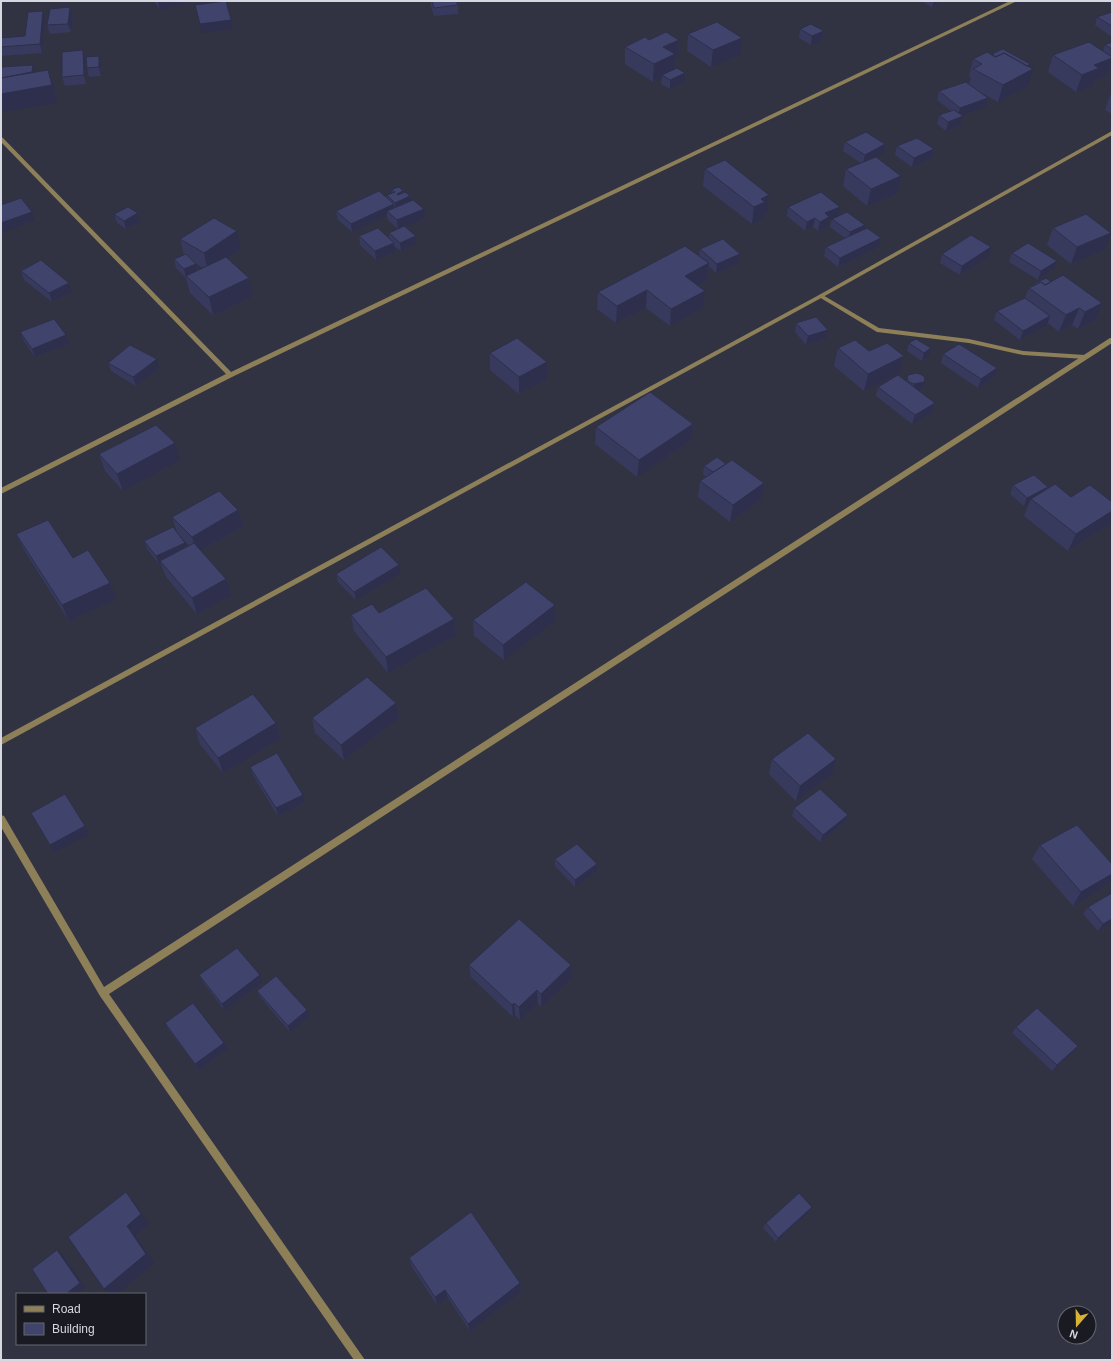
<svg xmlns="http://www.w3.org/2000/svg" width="1113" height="1361" font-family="Arial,sans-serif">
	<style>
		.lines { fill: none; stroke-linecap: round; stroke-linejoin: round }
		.service { fill: #8d7f58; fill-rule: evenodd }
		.minor { fill: #8d7f58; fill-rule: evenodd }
		.wall { fill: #373a5d; fill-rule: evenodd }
		.shaded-wall { fill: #2d2f4c }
		.building { fill: #40436c; stroke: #2d2f4c }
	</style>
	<rect width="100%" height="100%" fill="#313342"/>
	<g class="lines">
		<!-- service -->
		<path class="service" d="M821 294 879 328 969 339 1023 351 1085 355 1088 357 1085 359 1023 355 969 343 877 332 819 297 818 296Z"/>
		<!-- minor -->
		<path class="minor" d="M1010 1H1017L232 377 1 494V488L226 374 1 142V137L3 138 231 372Z
			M1112 131V135L823 297 1 745V738L819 295Z
			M1110 338H1112V343L109 994 365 1360H354L100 996 1 827V815L4 816 104 987Z"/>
	</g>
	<!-- wall -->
	<path class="wall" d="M154 1H193L160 10Z
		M431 1H456L458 5V14L434 16 431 6Z
		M921 1H944L932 7Z
		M43 11 45 20 42 53 1 56V38L25 36Z
		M1112 12V37L1095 25 1097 17Z
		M73 16 71 32 50 34 47 25Z
		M800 29 824 31 822 40 811 45 799 38Z
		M688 34 740 55 711 67 687 51Z
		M649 40H679L678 57 675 58 674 69 685 73V82L670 89 661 84 662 77 653 82 625 64V47Z
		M1112 42V62L1107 75 1095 80 1093 85 1076 92 1048 72 1053 55 1103 51 1105 45Z
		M992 54 1030 64 1029 67 1028 86 998 102 978 91 988 98 986 107 962 115 961 125 946 131 937 124 939 115 951 111 937 100 939 91 969 84 971 78 969 77 973 59 992 55Z
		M99 56 101 65V76L89 77 87 68Z
		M85 59 86 84 65 86 62 77Z
		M1111 93H1112V114L1105 110Z
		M845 142 885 144 884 153 876 157 897 194 867 206 843 186 846 169 861 163 843 151Z
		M897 146 934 149 932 158 912 167 895 155Z
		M705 169 767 212 764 213 763 219 752 224 703 186Z
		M392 189 403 191 404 193 425 218 405 226 416 244 401 251 394 246 395 252 376 260 360 245 359 236 389 239V233L398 229 388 220 387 216 352 232 338 220 336 211 387 198V195L392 193Z
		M788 207 829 220 828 226 818 231 813 227 805 231 787 216Z
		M114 214 140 222 126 229 117 223Z
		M832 219 864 229 879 247 838 267 824 256 826 247 845 238 830 227Z
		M1053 228 1104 250 1071 264 1047 245Z
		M180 239 241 249 227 258 253 296 213 315 190 293 186 278 176 268 174 259 184 255ZM195 263 203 268 198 270Z
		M700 249 740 254 739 263 716 273 709 266 707 281 698 286 703 308 670 326 646 308 616 323 597 309 598 292 699 256Z
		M1012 253 1054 269 1038 280 1009 262Z
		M942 254 989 256 960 275 940 263Z
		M21 271 69 283 72 292 52 302 24 280Z
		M1051 282 1102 303 1096 320 1078 329 1072 325 1059 332 1048 323 1047 325 1020 340 994 320 997 311 1025 298 1029 288 1033 286V284Z
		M796 323 826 338 806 345 795 332Z
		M20 332 69 344 35 357 24 341Z
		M916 339 928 357 922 361 907 351 909 343Z
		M838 348 869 351 904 356 899 373 864 391 834 366Z
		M490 353 547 379 519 394 490 370Z
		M943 354 994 377 978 388 941 363Z
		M108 363 159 368 136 386 111 371Z
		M908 375 925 378 921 390 919 391 935 403 933 412 912 424 876 396 878 387 906 382Z
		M693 424 691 440 637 477 595 444 596 427Z
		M99 454 180 460 123 491 105 471Z
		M726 464 764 483 761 500 730 522 698 497 700 481 706 477 703 474 704 466Z
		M1013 485 1048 487 1047 489 1071 497 1111 523 1068 551 1024 516 1029 503 1024 506 1010 494Z
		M238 510 243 526 201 551 226 579 231 595 197 614 166 577 161 564H159L147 549 144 541 177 532 172 517ZM181 538 189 545 186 547Z
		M16 534 73 558 110 583 117 599 69 621 24 550Z
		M401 573 356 600 338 582 336 574Z
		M555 605V621L504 660 474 636 473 620Z
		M379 613 454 619 456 635 388 673 354 631 351 615Z
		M396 703 399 718 344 760 315 733 312 718Z
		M276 723 281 738 223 773 200 744 195 728Z
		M772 759H836L832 774 796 801 769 774Z
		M250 767 303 795 305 802 278 816 253 775Z
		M794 808 848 815 845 822 820 842 792 816Z
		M1040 845 1108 884 1073 906 1032 859Z
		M555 859 597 871 575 887 555 866Z
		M1088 907 1112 923 1098 931 1083 914Z
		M469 965 571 978 541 1007 538 1003 520 1020 515 1015 513 1017 471 977Z
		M199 975 263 982 225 1011 203 982Z
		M257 991 307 1010 309 1017 290 1032 260 997Z
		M165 1023 227 1049 199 1070 168 1029Z
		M1016 1027 1073 1052 1052 1071 1012 1033Z
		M812 1207 809 1212 776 1242 763 1228 766 1223Z
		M409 1258 520 1283 521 1292 470 1331 448 1298 437 1305 412 1267Z"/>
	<!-- shaded-wall -->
	<path class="shaded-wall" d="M158 1H193L160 10Z
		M934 1H944L932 7Z
		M70 7 73 16 71 32 68 24Z
		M43 11 45 20 42 53 40 44Z
		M231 20 232 29 202 33 200 24Z
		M824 31 822 40 811 45 812 36Z
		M742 38 740 55 711 67 713 50Z
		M679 40 678 57 675 58 674 71 662 75V77L653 82 654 64 663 47Z
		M83 50 85 59 86 84 84 75Z
		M99 56 101 65V76L99 67Z
		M1112 58V62L1107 75 1095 80 1093 85 1076 92 1082 75 1094 65Z
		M1030 64 1028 72 1033 69 1028 86 998 102 1003 85 1020 69Z
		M33 65 36 73 32 79Z
		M48 70 54 87 57 103 3 112 1 107V94Z
		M685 73V82L670 89V80Z
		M988 98 986 107 958 117 960 108Z
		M963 116 961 125 946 131 948 122Z
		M885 144 884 153 863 164 865 155Z
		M934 149 932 158 912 167 914 158Z
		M901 176 897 194 867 206 871 189Z
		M403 191 404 199 410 196 411 205 396 211 395 203 397 194Z
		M769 195 767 212 764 213 763 219 752 224 754 207 761 199Z
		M394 204 395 213 387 211V216L352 232 351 224Z
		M840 207 838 215 829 220 828 226 818 231 820 222 825 213Z
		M424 209 425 218 398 229 397 220Z
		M32 212 35 220 1 233V223Z
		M138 213 140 222 126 229 124 221Z
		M815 218 813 227 805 231 807 222Z
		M865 225 863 234 848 241 850 232Z
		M237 231 241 249 208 271 204 253Z
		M1111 233 1104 250 1071 264 1077 247Z
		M416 236V244L401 251 400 243Z
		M881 238 879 247 838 267 840 258Z
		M394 243 395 252 376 260 375 251Z
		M991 247 989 256 960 275 962 266Z
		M740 254 739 263 716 273 717 264Z
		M1057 261 1054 269 1038 280 1041 271Z
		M709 263 707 281 684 293 685 276Z
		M196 264 198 273 186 276V278L184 269Z
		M249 278 253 296 213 315 209 297Z
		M69 283 72 292 52 302 49 293Z
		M647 290 646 308 616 323 617 306Z
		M705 291 703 308 670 326 671 309Z
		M1102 303 1096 320 1078 329 1085 312Z
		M1079 308 1072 325 1059 332 1066 315Z
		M1050 316 1047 325 1020 340 1023 331Z
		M828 330 826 338 806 345 808 336Z
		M66 335 69 344 35 357 32 349Z
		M931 348 928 357 922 361 924 353Z
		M904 356 899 373 864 391 868 374Z
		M157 359 159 368 136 386 133 377Z
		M547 362V379L519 394V377Z
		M997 368 994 377 978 388 981 379Z
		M924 382 921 390 912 392 914 384Z
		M935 403 933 412 912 424 915 415Z
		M693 424 691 440 637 477 639 460Z
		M175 443 180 460 123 491 117 474Z
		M764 483 761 500 730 522 733 505Z
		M1048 487 1045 495 1031 499 1029 503 1024 506 1027 498Z
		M238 510 243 526 197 553 192 537Z
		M1112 511V521L1111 523 1068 551 1076 534Z
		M185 543 188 551 160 561 161 564H159L156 556Z
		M399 565 401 573 356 600 354 592Z
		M226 579 231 595 197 614 192 598Z
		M110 583 117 599 69 621 62 605Z
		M555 605V621L504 660 503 645Z
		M454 619 456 635 388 673 386 657Z
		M396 703 399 718 344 760 341 745Z
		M276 723 281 738 223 773 218 758Z
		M836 759 832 774 796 801 800 786Z
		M303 795 305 802 278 816 276 808Z
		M848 815 845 822 820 842 823 835Z
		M85 826 89 834 55 852 50 845Z
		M597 864V871L575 887V880Z
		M1112 874V879L1108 884 1073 906 1081 892Z
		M1112 919V923L1098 931 1103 924Z
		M571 965V978L541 1007V994Z
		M260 975 263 982 225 1011 222 1004Z
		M537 990 538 1003 520 1020 519 1007Z
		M514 1003 515 1015 513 1017 512 1005Z
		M307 1010 309 1017 290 1032 288 1026Z
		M224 1043 227 1049 199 1070 195 1064Z
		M1078 1046 1073 1052 1052 1071 1057 1065Z
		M126 1192 134 1202 149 1224 135 1235 154 1263 117 1294H109L104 1289 127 1226Z
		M812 1207 809 1212 776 1242 778 1238Z
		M57 1250 62 1254 85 1287 76 1294H66Z
		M520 1283 521 1292 470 1331 468 1324Z
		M445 1290 448 1298 437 1305 435 1297Z"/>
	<!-- building -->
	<path class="building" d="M226 1 231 20 200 24 195 5Z
		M432 1H456L458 5 434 8Z
		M70 7 68 24 47 25 50 9Z
		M43 11 40 44 1 47V38L25 36 28 12Z
		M1112 12V26L1097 17Z
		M717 22 742 38 713 50 688 34Z
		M811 24 824 31 812 36 800 29Z
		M666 32 679 40 663 47 675 54 654 64 625 47 645 37 649 40Z
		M1089 42 1112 57V58L1094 65 1099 68 1082 75 1053 55Z
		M1112 42V49L1105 45Z
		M1003 49 1030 64 1027 66 1004 53 996 57 992 54Z
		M83 50 84 75 62 77V52Z
		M987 52 995 57 1004 53 1033 69 1003 85 973 69 982 64 973 59Z
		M99 56V67L87 68 86 57Z
		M33 65 32 72 1 78V67Z
		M677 68 685 73 670 80 662 75Z
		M48 70 52 85 1 94V78Z
		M966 82 988 98 960 108 939 91Z
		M954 110 963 116 948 122 939 115Z
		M866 132 885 144 865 155 845 142Z
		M917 138 934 149 914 158 897 146Z
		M876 157 901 176 871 189 846 169Z
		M725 160 769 195 761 199 765 202 754 207 705 169Z
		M399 187 403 191 397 194 398 195 405 192 410 196 395 203 387 195 395 192 392 189Z
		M379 191 394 204 351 224 336 211Z
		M821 192 840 207 825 213 829 217 820 222 815 218 807 222 788 207Z
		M21 198 32 212 1 223V205Z
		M413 200 424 209 397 220 387 211Z
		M128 207 138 213 124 221 114 214Z
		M847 212 865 225 850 232 832 219Z
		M1086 214 1111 233 1077 247 1053 228Z
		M214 218 237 231 204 253 180 239Z
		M404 226 416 236 400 243 389 233Z
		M378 228 394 243 375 251 359 236Z
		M867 228 881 238 840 258 826 247Z
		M971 235 991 247 962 266 942 254Z
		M723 239 740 254 717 264 700 249Z
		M1028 243 1057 261 1041 271 1012 253Z
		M685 246 709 263 685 276 705 291 671 309 647 290 617 306 598 292Z
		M186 254 196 264 184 269 174 259Z
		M226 257 249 278 209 297 186 276Z
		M41 260 69 283 49 293 21 271Z
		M1063 275 1102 303 1085 312 1079 308 1066 315 1029 288 1041 282 1045 285Z
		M1046 278 1051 282 1045 285 1041 282 1034 285 1033 284Z
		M1025 298 1050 316 1023 331 997 311Z
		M816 317 828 330 808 336 796 323Z
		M54 319 66 335 32 349 20 332Z
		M517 338 547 362 519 377 490 353Z
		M916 339 931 348 924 353 909 343Z
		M855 340 869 351 887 343 904 356 868 374 838 348Z
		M959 344 997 368 981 379 943 354Z
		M130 345 157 359 133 377 108 363Z
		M917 373 922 375 925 378 924 382 914 384 909 382 907 378 908 375Z
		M898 375 935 403 915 415 878 387Z
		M650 392 693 424 639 460 596 427Z
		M156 425 175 443 117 474 99 454Z
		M717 457 726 464 713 472 704 466Z
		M732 460 764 483 733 505 700 481Z
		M1034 475 1048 487 1027 498 1013 485Z
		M1055 484 1071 497 1090 485 1112 502V511L1076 534 1031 499Z
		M219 491 238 510 192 537 172 517Z
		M48 520 73 558 88 550 110 583 62 605 16 534Z
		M173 527 185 543 156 556 144 541Z
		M194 543 226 579 192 598 160 561Z
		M381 547 399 565 354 592 336 574Z
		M526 582 555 605 503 645 473 620Z
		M426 588 454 619 386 657 351 615 372 604 379 613Z
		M367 677 396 703 341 745 312 718Z
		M253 694 276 723 218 758 195 728Z
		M808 733 836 759 800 786 772 759Z
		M277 753 303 795 276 808 250 767Z
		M820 789 848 815 823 835 794 808Z
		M65 794 85 826 50 845 31 813Z
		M1077 825 1112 864V874L1081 892 1040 845Z
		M577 844 597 864 575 880 555 859Z
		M1112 893V919L1103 924 1088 907Z
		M519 919 571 965 541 994 537 990 519 1007 514 1003 512 1005 469 965Z
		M237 948 260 975 222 1004 199 975Z
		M276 976 307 1010 288 1026 257 991Z
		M193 1003 224 1043 195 1064 165 1023Z
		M1037 1008 1078 1046 1057 1065 1016 1027Z
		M126 1192 141 1214 127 1226 146 1254 104 1289 68 1237Z
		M799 1193 812 1207 778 1238 766 1223Z
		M471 1212 520 1283 468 1324 445 1290 435 1297 409 1258Z
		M57 1250 80 1283 66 1294H48L32 1269Z"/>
	<!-- border -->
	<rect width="1113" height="1361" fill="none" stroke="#d6d8e1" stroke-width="4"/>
	<!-- legend -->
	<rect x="16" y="1293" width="130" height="52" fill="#1a1b22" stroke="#65676e"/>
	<rect x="24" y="1306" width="20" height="6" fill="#8d7f58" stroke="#65676e"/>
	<text x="52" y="1313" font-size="12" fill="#d6d8e1">Road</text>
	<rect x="24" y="1323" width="20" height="12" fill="#40436c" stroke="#65676e"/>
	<text x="52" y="1333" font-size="12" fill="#d6d8e1">Building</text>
	<!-- north arrow -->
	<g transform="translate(1077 1325) rotate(200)"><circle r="19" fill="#1a1b22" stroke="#65676e"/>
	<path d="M0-3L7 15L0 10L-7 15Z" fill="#dab333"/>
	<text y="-6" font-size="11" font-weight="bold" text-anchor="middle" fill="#d6d8e1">N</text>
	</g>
</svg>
